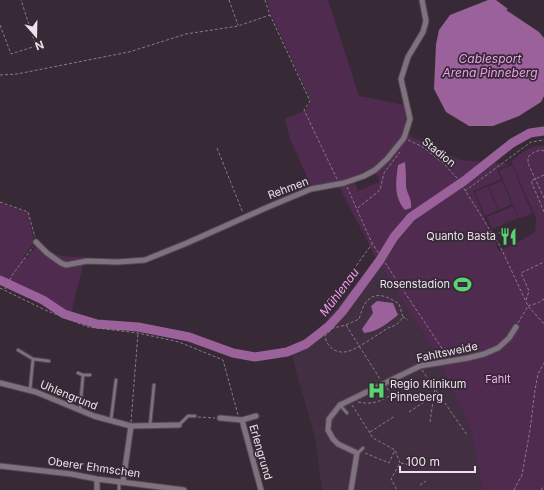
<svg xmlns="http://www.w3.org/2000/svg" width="544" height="490" font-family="Inter,sans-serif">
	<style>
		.built { fill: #423042 }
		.green { fill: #502b50; fill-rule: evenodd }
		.water { fill: #9a619a }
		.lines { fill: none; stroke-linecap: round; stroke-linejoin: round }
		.river { stroke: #9a619a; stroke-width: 9 }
		.service-casing { stroke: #534853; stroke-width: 4.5 }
		.minor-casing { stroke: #534853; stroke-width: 7 }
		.path { stroke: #877c86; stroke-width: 1; stroke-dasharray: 3 2; stroke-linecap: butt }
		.service { stroke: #80717f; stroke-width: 2.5 }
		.minor { stroke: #80717f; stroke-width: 5 }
		.labels { text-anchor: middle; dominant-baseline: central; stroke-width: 3.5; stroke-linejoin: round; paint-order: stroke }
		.street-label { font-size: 11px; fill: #ebe2eb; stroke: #372a36 }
		.poi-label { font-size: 11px; fill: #ebe2eb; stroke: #372a36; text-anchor: end }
		.park-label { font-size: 11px; fill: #fdadfc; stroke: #372a36 }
		.water-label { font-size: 12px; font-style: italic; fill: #ef9fed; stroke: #372a36 }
	</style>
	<rect width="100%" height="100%" fill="#372a36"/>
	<!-- built -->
	<path class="built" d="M377 260 435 352 471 429 483 490H322L315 438 290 349 317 331Z"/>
	<!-- green -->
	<path class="green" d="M267 0H328L359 96 405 105 408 120 402 132 460 160 511 164 497 169 501 179 473 191 499 251 520 241 535 232 536 218 511 161C523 152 529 145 544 146V490H483L471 429 435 352 377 260 339 186 314 192 290 139 285 119 306 110 311 101 271 14ZM405 163C406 171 406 178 406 186 407 195 412 197 411 208L405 210ZM377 174 380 182 358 191 355 183Z
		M512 165 532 213 519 219 499 170Z
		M502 181 512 204 499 210 489 186Z
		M488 186 498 210 485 216 475 192Z
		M0 203 28 213 34 242 23 258H27L37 245 38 240C56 259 61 256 85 257L71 313 44 298 0 278Z
		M513 206 518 218 492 229 487 217Z"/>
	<!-- water -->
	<path class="water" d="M488 0H496L508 9 506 10 539 32 544 38V96L541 102 519 116 493 126H469L446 112 434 89 436 44 439 30 450 15Z
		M405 162C406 170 406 178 406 186 407 195 412 197 411 208L405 210C393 196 396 181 398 165Z
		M377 301 393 303 398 315C388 323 377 332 364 333L362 329 373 313 371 306Z"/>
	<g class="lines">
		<!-- river -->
		<path class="river" d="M0 280 43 300 64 314 97 324 138 327 189 337 233 353 255 357 287 352 306 344 329 326 342 312 380 260 394 237 411 217 464 181 512 143 530 133 544 131"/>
		<defs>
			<path id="service" d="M18 350 33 359 30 390
				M33 359 49 361
				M78 373 83 375 80 410
				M83 375H90
				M340 405 347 413
				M111 420 116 380
				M150 425 154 385
				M179 425 188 416H195
				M358 453 363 448
				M119 482V490"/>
			<path id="minor" d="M36 242 47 253 61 263 66 265 87 261 118 262 145 260 187 243 268 207 311 189 344 183 364 176 375 170 387 159 404 138 410 119 401 79 408 57 423 32 426 21 422 0
				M0 383 36 392 94 416 131 426 179 425
				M220 418 242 420 256 416
				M242 420 261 490
				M0 466 71 474 97 479 184 490
				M123 482 131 426
				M97 490V479
				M351 490 357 453 338 444 333 439 328 430 329 419 340 405 420 366 468 358 484 354 498 348 509 338 516 327"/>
		</defs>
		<!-- service casing -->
		<use href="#service" class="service-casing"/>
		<!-- minor casing -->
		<use href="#minor" class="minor-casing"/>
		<!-- path -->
		<path class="path" d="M229 0 238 25
			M265 0 270 15 310 101 304 110 337 179
			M0 25 11 54 36 46 21 0
			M0 75 17 74 129 52 186 34 238 26 270 15
			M408 140 423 147 443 163 458 179 500 246 528 306 544 324
			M217 148 243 213
			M544 151 541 150 534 152 528 157V163L544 198
			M544 175 531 181 544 212
			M347 187 372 243 447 356
			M465 191 531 142 544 140
			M0 202 28 212 35 237
			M358 208 380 190 384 173 400 152
			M494 235 506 230 507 232
			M0 288 45 310 88 327 138 333 179 342 223 360 238 415
			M5 289 13 274 33 247
			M526 300 529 291 521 273 544 262
			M330 302 372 244
			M403 317 408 320
			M518 323 528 306 538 303 544 299
			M346 325 359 319C361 314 363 305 367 301 377 290 390 298 399 304L403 317C401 319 399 323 397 324 394 326 391 327 388 328 378 334 354 352 344 352 334 353 326 345 325 336L333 328 346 325C357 343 369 361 380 379
			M422 370 467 435
			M358 402C371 405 380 402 391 395L387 388
			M352 405 373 438 395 450 400 463 391 479 397 490
			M409 412 438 393
			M198 417 215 418
			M131 422 138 333
			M430 422 435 388
			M370 432 395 416
			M365 453 389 463 395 450
			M401 463 410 465
			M420 485 426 481
			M514 490 522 475 530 430 535 390 538 374 544 363
			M541 490 544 486"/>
		<!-- service -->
		<use href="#service" class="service"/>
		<!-- minor -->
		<use href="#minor" class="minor"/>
	</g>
	<!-- icons -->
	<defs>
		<symbol id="restaurant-bare" viewBox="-9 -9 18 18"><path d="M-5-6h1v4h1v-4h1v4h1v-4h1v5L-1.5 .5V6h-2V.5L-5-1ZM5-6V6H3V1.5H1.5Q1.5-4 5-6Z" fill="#58d570" stroke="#372a36" stroke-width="2.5" paint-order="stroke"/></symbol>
		<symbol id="stadium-bare" viewBox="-9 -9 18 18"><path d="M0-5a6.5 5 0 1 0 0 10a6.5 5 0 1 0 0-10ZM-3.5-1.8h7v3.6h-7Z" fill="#58d570" stroke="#372a36" stroke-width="2.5" paint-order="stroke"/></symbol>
		<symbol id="hospital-bare" viewBox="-9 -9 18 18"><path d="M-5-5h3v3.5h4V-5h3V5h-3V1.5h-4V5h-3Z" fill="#58d570" stroke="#372a36" stroke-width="2.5" paint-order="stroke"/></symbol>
	</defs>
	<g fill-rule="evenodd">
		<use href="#restaurant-bare" x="496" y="224" width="25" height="25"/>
		<use href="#stadium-bare" x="450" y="272" width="25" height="25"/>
		<use href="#hospital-bare" x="364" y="378" width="25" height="25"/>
	</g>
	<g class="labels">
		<!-- street labels -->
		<g class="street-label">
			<text transform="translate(439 152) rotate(39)">Stadion</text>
			<text transform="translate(288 188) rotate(-21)">Rehmen</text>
			<text transform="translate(447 352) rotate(-12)">Fahltsweide</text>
			<text transform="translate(69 395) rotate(22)">Uhlengrund</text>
			<text transform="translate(261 452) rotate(74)">Erlengrund</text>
			<text transform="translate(94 467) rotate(8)">Oberer Ehmschen</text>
		</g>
		<!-- poi labels -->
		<g class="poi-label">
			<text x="496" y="236">Quanto Basta</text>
			<text x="450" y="284">Rosenstadion</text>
			<text x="390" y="384" text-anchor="start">Regio Klinikum<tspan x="390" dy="13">Pinneberg</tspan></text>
		</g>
		<!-- park labels -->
		<g class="park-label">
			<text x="498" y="379">Fahlt</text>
		</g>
		<!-- water labels -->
		<g class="water-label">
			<text x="490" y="58">Cablesport<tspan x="490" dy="14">Arena Pinneberg</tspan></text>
			<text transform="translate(339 292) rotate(-53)">Mühlenau</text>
		</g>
	</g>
	<!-- north arrow -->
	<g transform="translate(36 36) rotate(160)" stroke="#372a36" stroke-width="3" paint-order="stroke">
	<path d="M0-3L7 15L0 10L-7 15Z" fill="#ebe2eb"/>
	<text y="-6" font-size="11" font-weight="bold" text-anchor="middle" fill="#ebe2eb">N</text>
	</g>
	<!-- scale -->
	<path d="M400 466v6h75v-6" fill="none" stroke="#ebe2eb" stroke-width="2"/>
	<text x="406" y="466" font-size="12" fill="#ebe2eb" stroke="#372a36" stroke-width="3" paint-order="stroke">100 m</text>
</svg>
